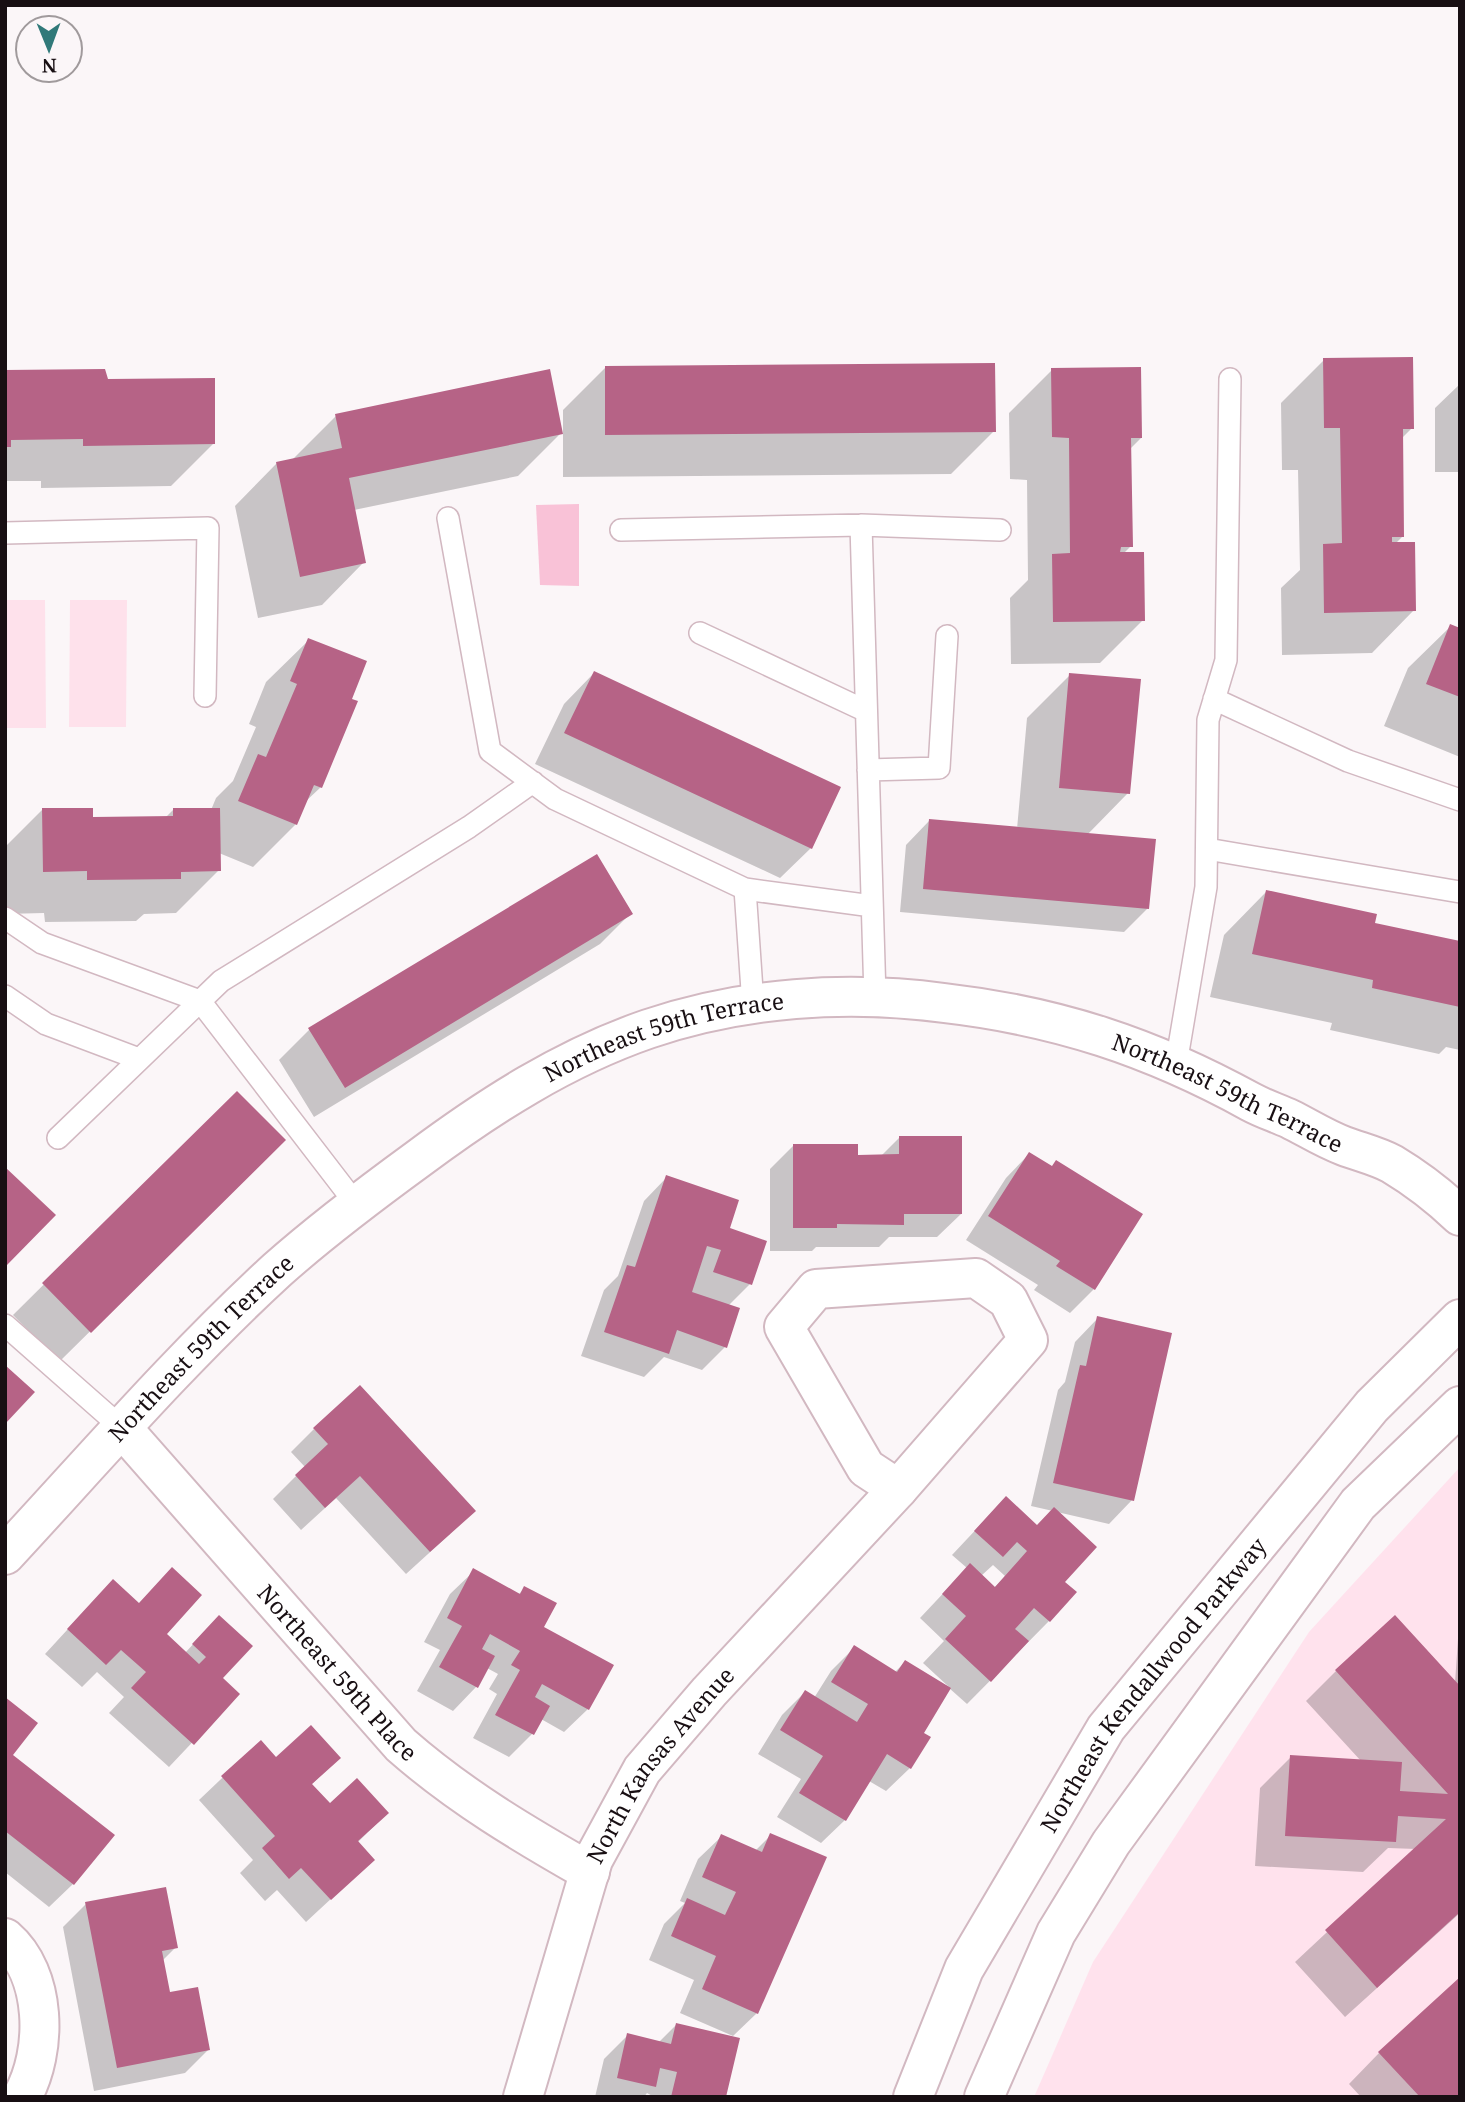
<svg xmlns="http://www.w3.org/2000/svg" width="1465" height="2102" font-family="'Noto Serif',serif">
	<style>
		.built { fill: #ffe2ed }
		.green { fill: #fee1eb }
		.water { fill: #f9c2d7 }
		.shadow { fill: #0003; fill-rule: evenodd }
		.building { fill: #b66386 }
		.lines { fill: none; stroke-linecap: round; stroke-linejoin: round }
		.lane-casing { stroke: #d2b8c1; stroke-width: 24 }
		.street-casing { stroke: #d2b8c1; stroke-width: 42 }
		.lane { stroke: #fff; stroke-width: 21 }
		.street { stroke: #fff; stroke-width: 38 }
		.labels { text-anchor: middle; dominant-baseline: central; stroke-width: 7; stroke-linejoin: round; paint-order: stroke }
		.street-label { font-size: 23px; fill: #180f13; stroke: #fbf6f8 }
	</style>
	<rect width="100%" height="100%" fill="#fbf6f8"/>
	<!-- built -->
	<path class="built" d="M1460 1467V2097H1034L1093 1962 1309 1632Z"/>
	<!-- green -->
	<path class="green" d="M5 600H45L46 728H5Z
		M70 600H127L126 727H69Z"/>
	<!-- water -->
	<path class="water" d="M579 504V586L540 585 536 505Z"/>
	<!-- shadow -->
	<path class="shadow" d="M1324 360 1412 428 1401 439 1402 537 1395 544 1414 610 1372 653 1282 655 1281 588 1300 570 1298 470H1282L1281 403Z
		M605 368 994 431 951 474 563 477V410Z
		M1052 370 1141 438 1130 449 1131 546 1123 554 1143 620 1100 663 1011 664 1010 598 1028 580 1027 480 1010 479 1009 413Z
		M5 372 106 381 214 443 171 486 41 488V481H5Z
		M1460 384V472H1435V408Z
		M336 416 561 433 518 476 354 510 364 562 322 605 258 618 235 506 277 463 293 459Z
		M1451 626 1460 629V757L1384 726 1408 668Z
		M309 640 321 787 305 802 296 824 253 867 219 853V870L176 913 144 914 136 921 45 922 44 913 5 914V847L42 810 91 819 165 818 173 810H211L216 798 233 781 256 727 249 724 266 682Z
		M594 673 811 848 780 878 535 764 564 704Z
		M1070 675 1128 793 1087 835 1148 908 1124 932 900 912 906 845 929 821 1017 829 1027 718Z
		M1266 892 1373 924 1460 943V1050L1446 1047 1439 1054 1330 1030 1332 1023 1210 997 1224 935Z
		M631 913 600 944 314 1117 279 1060 310 1029Z
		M237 1093 284 1140 59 1362 13 1315Z
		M900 1137 961 1214 937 1237H889L879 1247H816L812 1251H770V1169L794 1145 856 1156H881Z
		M1029 1154 1140 1214 1094 1289 1070 1313 1034 1290 1038 1285 966 1240 1006 1178Z
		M667 1177 750 1284 728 1306 725 1347 702 1370 664 1357 644 1377 581 1356 604 1290 618 1276 644 1201Z
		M1098 1318 1132 1500 1109 1524 1057 1512 1062 1582 1049 1621 967 1704 949 1688 921 1733 910 1768 886 1791 869 1781 845 1820 821 1843 777 1817 801 1779 758 1754 782 1715 805 1692 814 1698 831 1671 854 1648 895 1672 905 1662 949 1687 923 1663 944 1641 920 1618 967 1568 952 1555 983 1522 1037 1527 1053 1511 1031 1506 1058 1390 1065 1382 1075 1342ZM993 1565 1005 1576 994 1588 981 1576Z
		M314 1429 450 1534 406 1574 336 1498 301 1530 273 1499 305 1467 291 1452Z
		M474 1571 518 1595 525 1588 541 1628 588 1709 564 1732 541 1719 532 1734 509 1757 473 1738 497 1694 489 1689 498 1674 487 1668 476 1687 453 1711 417 1691 440 1650 424 1642 450 1594Z
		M90 1605 164 1634 185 1653 196 1641 220 1678 238 1694 169 1767 109 1713 124 1697 97 1672 82 1687 45 1654Z
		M1460 1609V1913L1345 2017 1295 1962 1416 1849 1388 1848 1363 1872 1255 1866 1260 1788 1291 1757 1361 1761 1306 1701 1336 1671 1455 1683Z
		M5 1700 11 1755 73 1884 49 1907 5 1872Z
		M260 1742 276 1759 339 1758 311 1785 330 1805 387 1813 357 1843 373 1860 306 1922 277 1890 265 1901 240 1873 253 1860 199 1800Z
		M771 1835 757 2013 733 2036 680 2013 694 1980 649 1960 664 1924 685 1903 680 1901 698 1859 722 1836 755 1851Z
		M86 1904 176 1947 162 1961 168 1994 208 2050 185 2073 94 2091 63 1927Z
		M676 2025 725 2097H654L647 2093 644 2097H595L604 2059 628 2035 658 2043Z
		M1379 2053 1460 2097H1361L1349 2084Z"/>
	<!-- building -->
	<path class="building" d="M1413 357 1414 429H1403L1404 537H1392V542H1415L1416 611 1324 613 1323 544 1342 543 1340 428H1324L1323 358Z
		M995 363 996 432 605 435V366Z
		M1141 367 1142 438H1131L1133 547H1121L1120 552H1144L1145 621 1053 622 1052 554 1070 553 1069 438 1052 437 1051 368Z
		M105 369 108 379 215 378V444L83 446V439L11 440V447H5V370Z
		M550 369 563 434 349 478 366 563 300 577 276 462 342 448 335 414Z
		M1450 624 1460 628V697L1426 684Z
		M308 638 367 661 352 699 358 701 322 788 314 785 297 825 238 801 258 754 266 757 297 684 290 681Z
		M594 671 841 787 812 849 564 733Z
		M1069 673 1141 679 1130 794 1059 788Z
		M42 808H93V817L173 816V808H220L221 871 181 872V879L87 880V871L43 872Z
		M929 819 1156 839 1149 909 923 889Z
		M597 854 633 914 345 1088 308 1028Z
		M1266 890 1377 914 1375 923 1460 941V1007L1372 988 1373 980 1252 954Z
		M237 1091 286 1140 91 1333 42 1283Z
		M899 1136H962V1214H904V1225L837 1224V1228H793V1144H858V1155L899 1154Z
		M1029 1152 1052 1166 1056 1160 1143 1214 1095 1290 1056 1266 1060 1261 988 1216Z
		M5 1167 56 1215 7 1265 5 1263Z
		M666 1175 739 1200 730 1228 767 1241 752 1285 713 1272 721 1250 707 1246 692 1292 740 1308 727 1348 677 1330 669 1354 604 1332 627 1265 635 1267Z
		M1097 1316 1172 1333 1134 1501 1053 1483 1080 1365 1086 1366Z
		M5 1365 35 1392 5 1424Z
		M360 1385 476 1511 430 1552 360 1476 325 1508 295 1475 328 1444 313 1428Z
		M1006 1496 1037 1525 1054 1507 1097 1547 1065 1582 1077 1592 1050 1622 1034 1608 1015 1629 1029 1641 991 1682 945 1639 966 1616 942 1594 970 1563 995 1587 1027 1551 1017 1542 1003 1557 974 1531Z
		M172 1567 202 1595 167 1634 199 1664 206 1657 192 1644 219 1615 253 1646 223 1678 240 1694 194 1745 131 1688 146 1672 121 1650 106 1665 67 1629 113 1579 139 1603Z
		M473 1568 520 1594 524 1586 557 1603 544 1627 614 1665 589 1710 542 1684 535 1697 550 1706 534 1735 495 1715 520 1670 511 1665 520 1651 490 1634 482 1649 495 1656 478 1688 439 1667 462 1626 447 1618Z
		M1395 1615 1460 1686V1912L1377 1988 1325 1930 1446 1819 1398 1816 1396 1842 1285 1836 1290 1755 1402 1762 1400 1791 1448 1794 1335 1670Z
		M854 1645 897 1672 905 1660 951 1688 924 1733 931 1737 911 1769 887 1754 846 1821 799 1793 823 1756 780 1730 805 1690 857 1722 868 1704 831 1682Z
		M5 1697 38 1723 13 1755 115 1835 74 1885 5 1831Z
		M311 1725 341 1758 312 1784 330 1803 357 1778 389 1813 358 1841 375 1860 331 1900 301 1868 289 1879 262 1848 275 1836 221 1776 261 1740 276 1757Z
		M770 1833 827 1857 758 2014 702 1989 716 1956 671 1936 687 1898 725 1915 736 1892 702 1877 721 1834 762 1852Z
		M166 1887 178 1948 162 1951 170 1992 198 1987 210 2050 117 2068 85 1902Z
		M1460 1977V2097H1420L1378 2052Z
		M676 2023 740 2038 726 2097H671L677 2072 660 2068 656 2087 617 2078 627 2033 671 2044Z"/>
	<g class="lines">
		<defs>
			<path id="lane" d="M448 518 490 751 555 799 745 889 872 906
				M861 525 875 997
				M621 530 861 525 1000 530
				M5 533 208 528 205 696
				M700 633 866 711
				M1214 699 1348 761 1460 800
				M868 770 939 768 947 636
				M1207 849 1460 892
				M745 889 753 1005
				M5 918 42 943 200 1001 356 1204
				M5 996 46 1024 139 1059
				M1176 1064 1206 887 1208 720 1226 660 1230 379
				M58 1138 221 981 469 827 533 782
				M5 1325 122 1428"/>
			<g id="street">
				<path d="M976 1278 1008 1300 1028 1340 898 1489 866 1468 784 1327 816 1289Z"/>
				<path id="s1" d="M122 1428 401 1745C459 1796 523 1834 590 1872"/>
				<path id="s2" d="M5 1555C94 1459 180 1359 277 1270 322 1230 370 1194 418 1159 489 1106 564 1058 648 1029 743 997 846 990 944 1003 1057 1016 1151 1047 1251 1102 1264 1109 1277 1113 1290 1119 1308 1128 1325 1139 1344 1146 1360 1152 1377 1156 1392 1164 1417 1179 1439 1196 1460 1216"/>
				<path d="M5 1938C47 1974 48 2051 22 2097"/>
				<path id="s3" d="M523 2097 593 1860 642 1770 709 1692 898 1489"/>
				<path id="s4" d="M913 2097 964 1969 1106 1728 1372 1406 1460 1319"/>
				<path d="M984 2097 1056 1933 1111 1843 1358 1504 1460 1406"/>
			</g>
		</defs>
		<!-- lane casing -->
		<use href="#lane" class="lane-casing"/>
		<!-- street casing -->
		<use href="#street" class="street-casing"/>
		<!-- lane -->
		<use href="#lane" class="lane"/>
		<!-- street -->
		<use href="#street" class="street"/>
	</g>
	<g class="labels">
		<!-- street labels -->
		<g class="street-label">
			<text stroke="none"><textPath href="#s2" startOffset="852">Northeast 59th Terrace</textPath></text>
			<text stroke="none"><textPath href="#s2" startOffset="1438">Northeast 59th Terrace</textPath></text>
			<text stroke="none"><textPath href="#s2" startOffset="285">Northeast 59th Terrace</textPath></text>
			<text stroke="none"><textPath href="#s1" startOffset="326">Northeast 59th Place</textPath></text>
			<text stroke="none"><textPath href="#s4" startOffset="480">Northeast Kendallwood Parkway</textPath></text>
			<text stroke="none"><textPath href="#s3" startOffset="364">North Kansas Avenue</textPath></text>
		</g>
	</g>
	<!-- border -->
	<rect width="1465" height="2102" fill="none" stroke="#180f13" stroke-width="14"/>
	<!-- north arrow -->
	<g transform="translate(49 49) rotate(179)"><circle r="33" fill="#fbf6f8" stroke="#a09a9c" stroke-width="2"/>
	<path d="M0-5L12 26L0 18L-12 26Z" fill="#307979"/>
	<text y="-10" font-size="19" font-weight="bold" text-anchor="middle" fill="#180f13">N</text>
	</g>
</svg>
